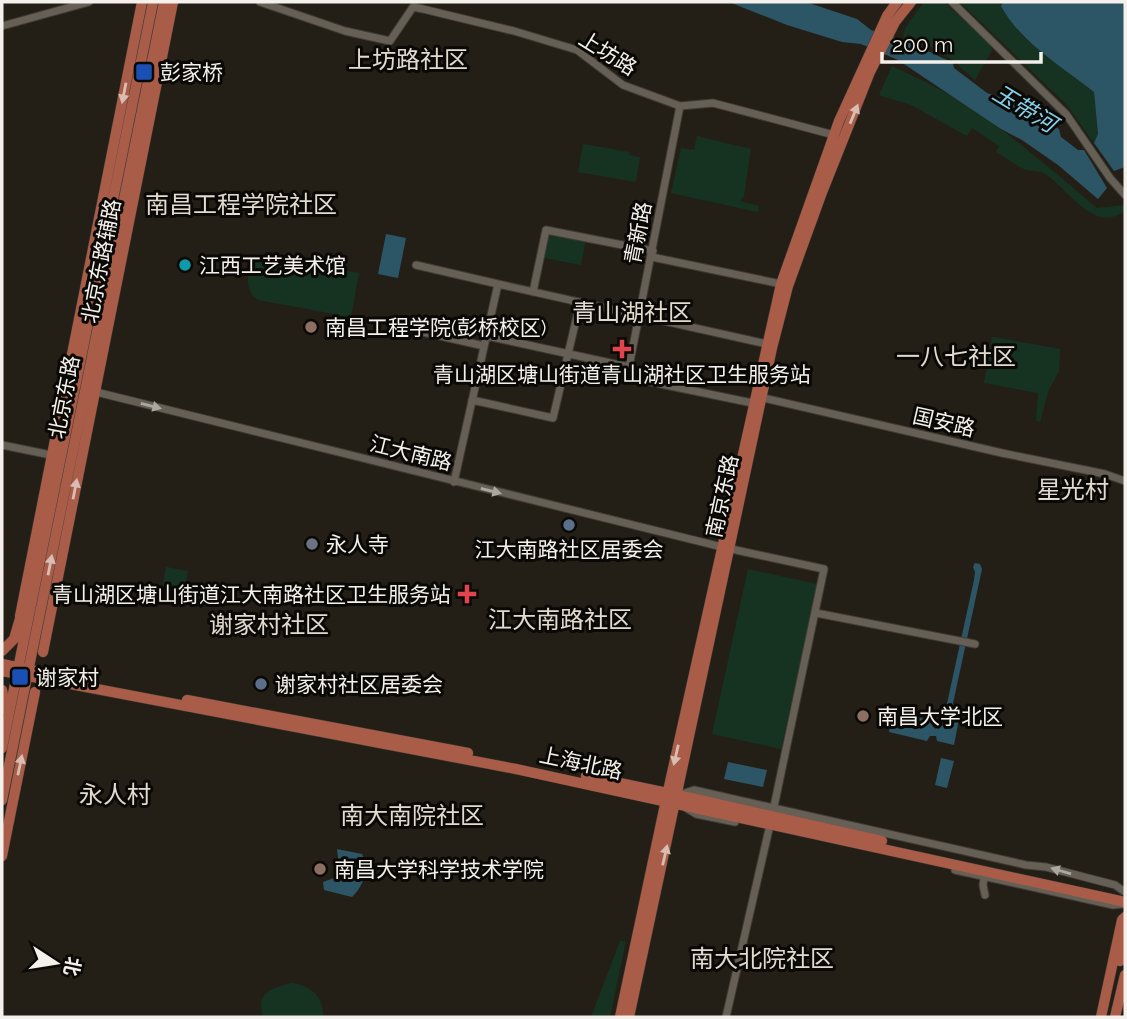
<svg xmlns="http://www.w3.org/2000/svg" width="1127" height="1019" font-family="Raleway,'Noto Sans SC',sans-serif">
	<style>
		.green { fill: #163322 }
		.water { fill: #2c5666 }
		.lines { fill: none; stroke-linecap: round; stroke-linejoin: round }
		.minor-casing { stroke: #403c36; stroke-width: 9 }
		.major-casing { stroke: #403c36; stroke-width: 11 }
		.minor { stroke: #655f55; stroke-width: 7 }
		.major { stroke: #a95d49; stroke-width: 10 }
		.oneway { fill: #dabdb2 }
		.oneway2 { fill: #aca8a0 }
		.transit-dot { fill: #1a4fb4; stroke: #0b0906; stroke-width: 2.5 }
		.culture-dot { fill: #0f9aa8; stroke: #0b0906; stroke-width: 2.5 }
		.education-dot { fill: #8d6e63; stroke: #0b0906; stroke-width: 2.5 }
		.health-dot { fill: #e0444e; stroke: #0b0906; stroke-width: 2.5 }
		.service-dot { fill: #5c6f8a; stroke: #0b0906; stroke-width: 2.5 }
		.worship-dot { fill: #6b7280; stroke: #0b0906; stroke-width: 2.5 }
		.labels { text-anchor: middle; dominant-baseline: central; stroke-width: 6; stroke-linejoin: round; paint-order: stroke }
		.street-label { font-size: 21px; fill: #f4f0eb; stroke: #0b0906 }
		.poi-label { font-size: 21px; fill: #f4f0eb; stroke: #0b0906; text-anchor: start }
		.water-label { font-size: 23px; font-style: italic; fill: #85cfeb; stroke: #0b0906 }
		.quarter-label { font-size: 24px; fill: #e1dacf; stroke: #0b0906 }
	</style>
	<rect width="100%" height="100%" fill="#241f16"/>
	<!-- green -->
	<path class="green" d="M924 2H944L990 45 992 50 975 80 951 59 908 34 905 38 903 37 905 28Z
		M960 2H1003L1001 6 1024 37 1094 92 1098 134 1094 143 1066 104Z
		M892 66C908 74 925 81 941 90 997 122 1048 166 1097 208L1125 205V211C1093 234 1070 190 1045 174 1039 170 1031 172 1024 169 1015 165 1005 157 996 152L999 146 972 128 967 136 911 105 879 95Z
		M697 136 751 149 744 196 740 201 759 206 758 212 671 193 681 148 694 150Z
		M583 144 629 152V155L640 157 636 182 578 172Z
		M546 230 586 238 581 265 540 257Z
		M266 256 359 273 351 317 258 300C241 288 247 262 266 256Z
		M992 337 1060 349 1059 371 1048 392 1040 422 1036 421 1038 393 984 383Z
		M166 567 188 571 181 605 160 601Z
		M748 569 817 584 781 749 712 734Z
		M620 941H626L610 1017H591Z
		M291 983C311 985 324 997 323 1017H263C256 992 270 989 291 983Z"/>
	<!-- water -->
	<path class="water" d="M729 2H806L857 19 871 30 911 43 953 63 954 68 987 93 1005 99 1059 129 1061 137 1078 150H1084L1107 188 1098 199 1058 165 1022 140 1001 129 898 60 861 44 842 42 787 25Z
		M1003 2H1125V167L1114 171 1094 143 1098 134 1094 92C1062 67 1021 43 1001 6Z
		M386 234 406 238 398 278 378 274Z
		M975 563 980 564 982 569 952 708 949 711 946 708 974 580 975 572 973 567Z
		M892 712 930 720 933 727 936 729 947 717 959 719 954 745 937 741 936 736H930L927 741 889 732Z
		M941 758 954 761 947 788 935 785Z
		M728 762 767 770 763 787 724 779Z
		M337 849 362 854C369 868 364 886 352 897L324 890 323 882 340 876Z"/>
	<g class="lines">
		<defs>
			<path id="minor" d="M260 2 345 31 390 41 413 7 423 9 514 31 577 50 623 85 680 106 713 103 834 135
				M952 2 1066 114 1110 178 1125 195
				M2 26 89 2
				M680 106 627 377 757 404
				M652 257 781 284
				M416 265 498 284
				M533 292 546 230 653 251
				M414 330 484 346
				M487 336 629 367
				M92 391 722 547 824 569 772 816 726 1017
				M759 397 1002 453 1105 474 1125 481
				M472 400 553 418 580 303
				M2 445 56 456
				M454 482 498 284 767 344
				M816 613 975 644
				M678 795 694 790 1026 865 1046 867 1115 885 1125 892
				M686 808 696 814 735 822
				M955 870 1113 905 1124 904
				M985 895 983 885 985 872"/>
			<path id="major" d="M20 616 142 2
				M2 651 14 639 22 612
				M43 652 173 2
				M2 664 59 676
				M2 671 516 769 1125 902
				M2 690 6 710
				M187 700 468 753
				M2 748 153 2
				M586 776 696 799 882 841
				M2 800 164 2
				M2 856 35 692
				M1120 961 1125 938
				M620 1017 666 800 781 284 839 121 887 16 897 2
				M629 1017 772 348 788 286 821 195 870 72 895 22 911 2
				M1101 1017 1122 920 1125 917
				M1115 1017 1125 975"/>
		</defs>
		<!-- minor casing -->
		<use href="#minor" class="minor-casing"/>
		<!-- major casing -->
		<use href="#major" class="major-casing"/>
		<!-- minor -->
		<use href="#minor" class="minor"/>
		<!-- major -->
		<use href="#major" class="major"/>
	</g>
	<!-- one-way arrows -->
	<defs><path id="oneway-solid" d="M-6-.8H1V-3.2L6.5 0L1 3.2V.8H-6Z" transform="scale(1.75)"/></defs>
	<g class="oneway">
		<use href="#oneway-solid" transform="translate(124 93) rotate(101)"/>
		<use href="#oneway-solid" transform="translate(854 114) rotate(-68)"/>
		<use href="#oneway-solid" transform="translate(75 489) rotate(-79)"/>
		<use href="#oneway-solid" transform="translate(50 565) rotate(-79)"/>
		<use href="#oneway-solid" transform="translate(676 755) rotate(103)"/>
		<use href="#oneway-solid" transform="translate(20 765) rotate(-78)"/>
		<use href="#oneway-solid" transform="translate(665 855) rotate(-77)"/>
	</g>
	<g class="oneway2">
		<use href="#oneway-solid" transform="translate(151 406) rotate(14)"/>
		<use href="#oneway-solid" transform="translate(491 491) rotate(14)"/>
		<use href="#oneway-solid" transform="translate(1061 871) rotate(-164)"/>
	</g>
	<!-- markers -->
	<g class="transit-dot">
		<rect x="135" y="63" width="18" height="18" rx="3.5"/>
		<rect x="11" y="668" width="18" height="18" rx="3.5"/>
	</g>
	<circle class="culture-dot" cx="185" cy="265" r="7"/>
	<g class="education-dot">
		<circle cx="311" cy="327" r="7"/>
		<circle cx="863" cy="716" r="7"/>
		<circle cx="320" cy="869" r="7"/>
	</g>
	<g class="health-dot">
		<path d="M618.5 338.5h7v7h7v7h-7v7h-7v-7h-7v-7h7z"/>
		<path d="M463.5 583.5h7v7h7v7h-7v7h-7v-7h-7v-7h7z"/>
	</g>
	<g class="service-dot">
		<circle cx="569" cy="525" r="7"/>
		<circle cx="261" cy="684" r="7"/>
	</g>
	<circle class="worship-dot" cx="312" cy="544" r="7"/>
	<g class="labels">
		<!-- street labels -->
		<g class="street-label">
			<text transform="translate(608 53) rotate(32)">上坊路</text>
			<text transform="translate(638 233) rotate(-79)">青新路</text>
			<text transform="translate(101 261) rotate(-79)">北京东路辅路</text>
			<text transform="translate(64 397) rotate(-79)">北京东路</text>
			<text transform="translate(944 422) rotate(13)">国安路</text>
			<text transform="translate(411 453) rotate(14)">江大南路</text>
			<text transform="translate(722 496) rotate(-78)">南京东路</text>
			<text transform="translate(581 763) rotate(12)">上海北路</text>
		</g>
		<!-- poi labels -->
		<g class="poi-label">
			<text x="160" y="72">彭家桥</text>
			<text x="199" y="265">江西工艺美术馆</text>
			<text x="325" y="327">南昌工程学院(彭桥校区)</text>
			<text x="622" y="374" text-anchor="middle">青山湖区塘山街道青山湖社区卫生服务站</text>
			<text x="326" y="544">永人寺</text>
			<text x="569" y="549" text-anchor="middle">江大南路社区居委会</text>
			<text x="451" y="594" text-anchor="end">青山湖区塘山街道江大南路社区卫生服务站</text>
			<text x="36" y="677">谢家村</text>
			<text x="275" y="684">谢家村社区居委会</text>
			<text x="877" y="716">南昌大学北区</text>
			<text x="334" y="869">南昌大学科学技术学院</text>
		</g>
		<!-- water labels -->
		<g class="water-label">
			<text transform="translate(1025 108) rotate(31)">玉带河</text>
		</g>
		<!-- quarter labels -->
		<g class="quarter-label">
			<text x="408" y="59">上坊路社区</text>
			<text x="241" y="204">南昌工程学院社区</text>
			<text x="632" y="312">青山湖社区</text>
			<text x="956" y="356">一八七社区</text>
			<text x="1073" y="489">星光村</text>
			<text x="560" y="619">江大南路社区</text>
			<text x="269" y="624">谢家村社区</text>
			<text x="115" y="794">永人村</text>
			<text x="412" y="815">南大南院社区</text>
			<text x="762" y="958">南大北院社区</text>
		</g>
	</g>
	<!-- border -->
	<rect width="1127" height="1019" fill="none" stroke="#f4f0eb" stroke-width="7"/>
	<!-- north arrow -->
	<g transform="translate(56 963) rotate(102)" stroke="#0b0906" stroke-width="5" paint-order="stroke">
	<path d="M0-5L12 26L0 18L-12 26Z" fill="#f4f0eb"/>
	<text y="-10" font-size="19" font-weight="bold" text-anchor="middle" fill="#f4f0eb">北</text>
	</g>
	<!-- scale -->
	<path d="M882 52v10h159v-10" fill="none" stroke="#f4f0eb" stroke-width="3.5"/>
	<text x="892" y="52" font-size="21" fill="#f4f0eb" stroke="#0b0906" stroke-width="5" paint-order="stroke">200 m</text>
</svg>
